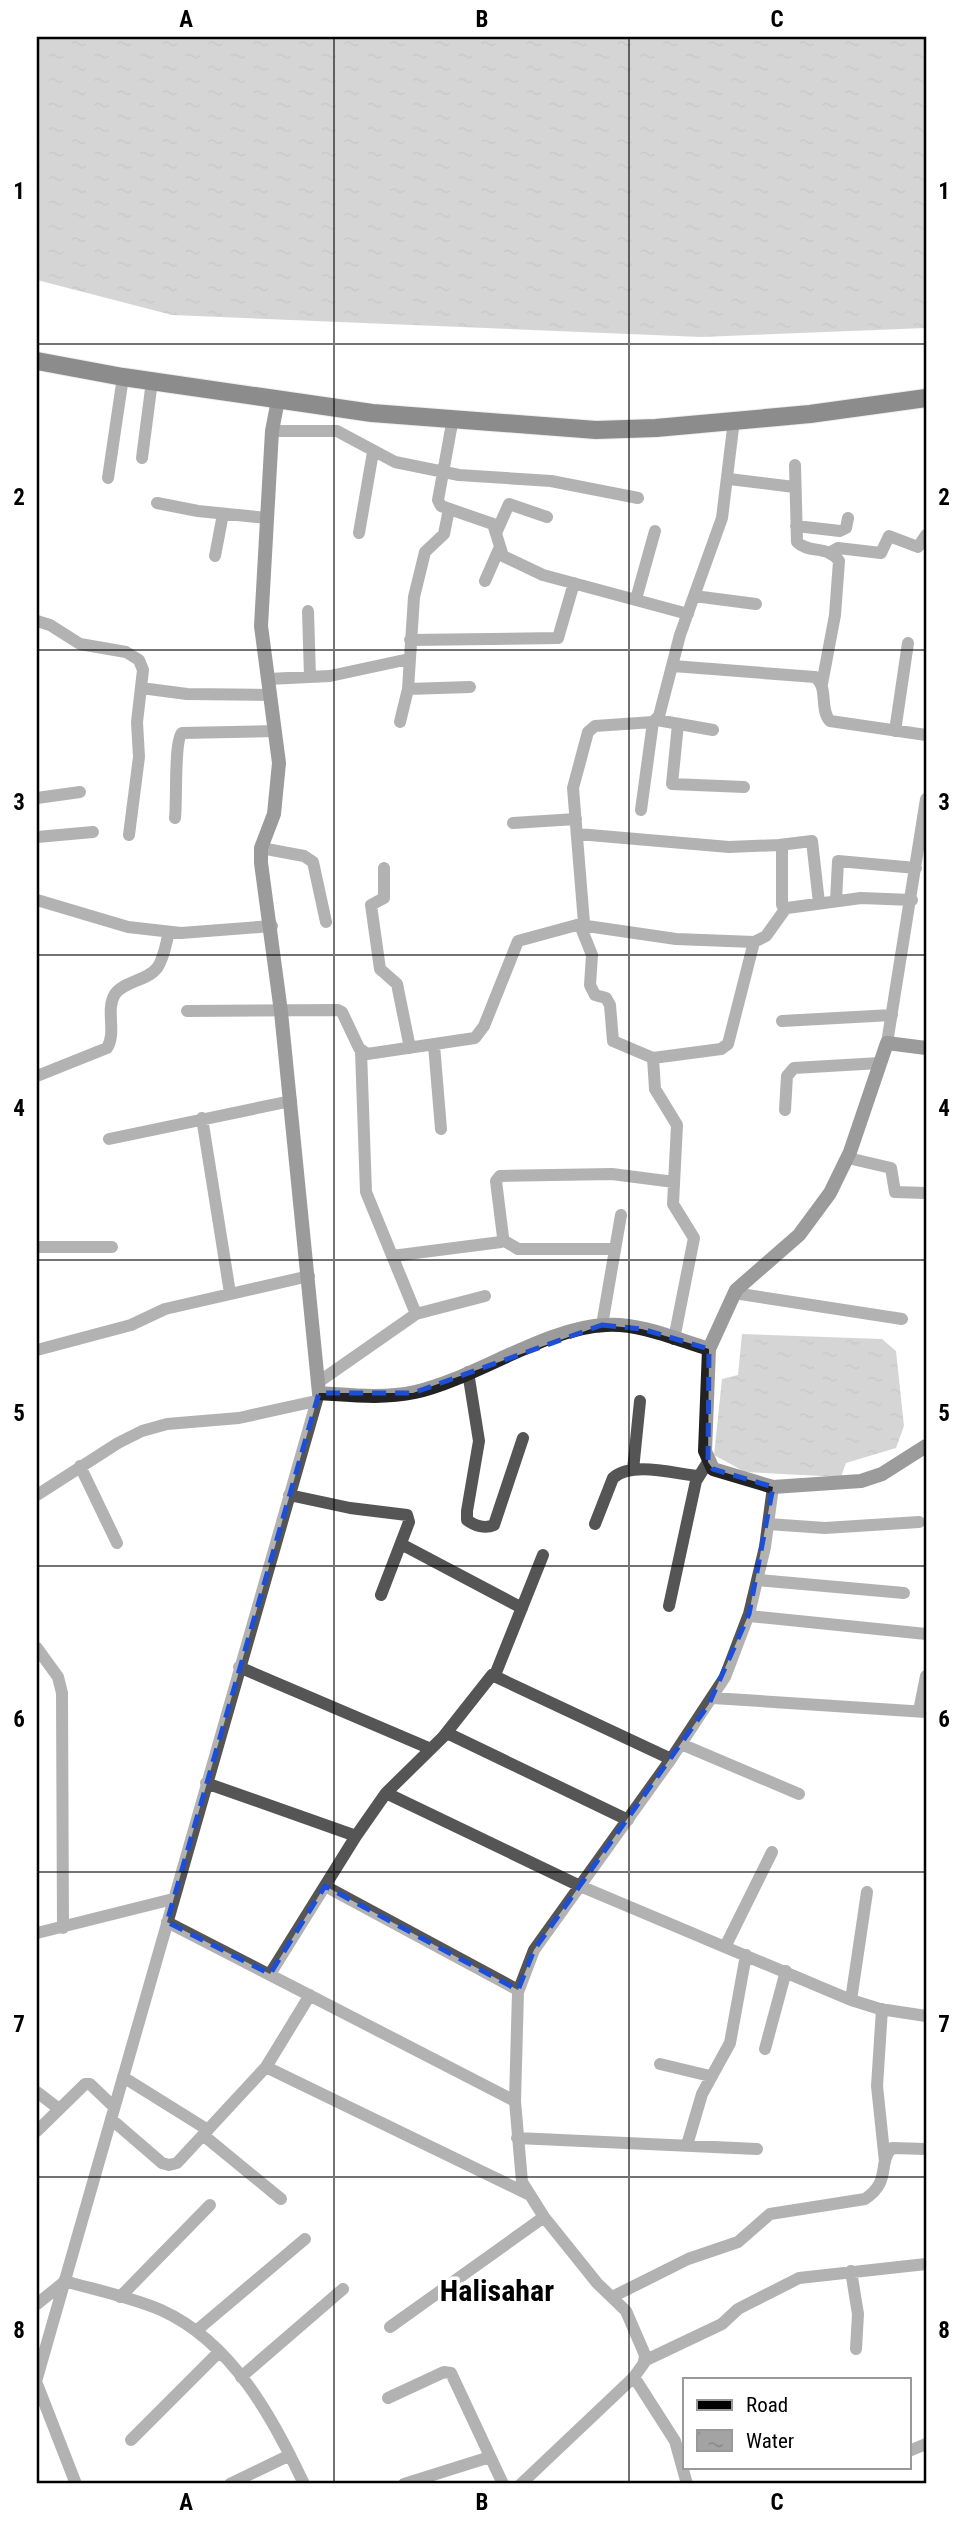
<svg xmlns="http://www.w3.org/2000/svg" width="963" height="2521" font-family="'Roboto Condensed',sans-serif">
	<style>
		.water { fill: url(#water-ripples) }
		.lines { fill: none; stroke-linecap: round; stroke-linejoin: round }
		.primary-casing { stroke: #dbdbdb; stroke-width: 20 }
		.street { stroke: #555; stroke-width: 12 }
		.secondary { stroke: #222; stroke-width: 14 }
		.primary { stroke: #000; stroke-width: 18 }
		.marked { fill: none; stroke: #1d4ed8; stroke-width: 5; stroke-dasharray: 14 9; stroke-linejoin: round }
		.grid { fill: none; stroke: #000; stroke-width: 2; stroke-opacity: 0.55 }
		.labels { text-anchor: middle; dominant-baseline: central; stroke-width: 7; stroke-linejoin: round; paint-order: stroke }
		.district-label { font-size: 30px; font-weight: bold; fill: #000; stroke: #fff }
		.neatline { fill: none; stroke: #000; stroke-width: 2.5 }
		.grid-label { font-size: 23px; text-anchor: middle; font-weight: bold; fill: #000 }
	</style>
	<defs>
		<pattern id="water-ripples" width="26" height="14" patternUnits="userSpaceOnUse" patternTransform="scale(1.75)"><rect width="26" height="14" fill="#a3a3a3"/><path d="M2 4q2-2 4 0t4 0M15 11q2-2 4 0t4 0" fill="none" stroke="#8b8b8b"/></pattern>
	</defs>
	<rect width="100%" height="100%" fill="#fff"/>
	<!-- water -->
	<path class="water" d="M37 37H926V328L701 337 172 315 37 280Z
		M742 1334 882 1339 896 1351 904 1426 896 1448 846 1463 841 1477 745 1472 714 1455 722 1379 738 1375Z"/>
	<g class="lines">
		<defs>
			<path id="primary" d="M37 361 123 377 372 413 596 430 656 428 810 414 926 398"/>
		</defs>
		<!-- primary casing -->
		<use href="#primary" class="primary-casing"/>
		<!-- street -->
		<path class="street" d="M453 418 438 500 441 506 493 524 503 556 543 575 688 614
			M272 431H337L395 462 459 475 551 481 638 498
			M142 458 152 381
			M795 465 797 542C809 554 828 545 839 561L835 615 822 684
			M108 478 123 377
			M729 479 794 487
			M157 503 198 511 267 518
			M796 526 840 531 846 528 848 518
			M497 531 509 504 547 517
			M359 533 373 452
			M831 552 838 548 881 553 889 536 918 547 926 535
			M215 556 223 514
			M485 581 499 549
			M694 596 756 604
			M636 599 655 531
			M308 611 310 677
			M37 621 50 625 80 644 126 652 139 660 143 670 137 722 139 757 129 835
			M410 640 558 638 574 583
			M673 666 815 677C829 687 819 709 830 721L926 735
			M268 679 330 676 409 659
			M141 688 187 694 270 695
			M408 689 470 687
			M657 720 713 730
			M400 722 408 689 414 597 425 552 444 534 449 509
			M678 724 672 784 744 787
			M895 731 908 643
			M37 798 80 792
			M641 810 653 722
			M175 818C177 802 174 741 182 733L275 731
			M513 823 576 819
			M578 834 729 847 779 845 782 850V905L787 908 861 898 912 900
			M37 837 93 832
			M779 845 812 841 819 903
			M261 848 304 856 313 862 326 922
			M384 868V898L371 905 380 969 397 984 410 1048
			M37 900 128 927 181 933 272 926
			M836 901 838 861 916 868
			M580 925 592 955 590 985 595 995 606 998 610 1005 613 1041 653 1058 655 1089 677 1125 673 1204 694 1238 674 1339
			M580 925 676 939 754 942 766 936 786 908
			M187 1011 338 1010 342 1012 359 1048 367 1054 475 1038 484 1026 518 941 584 923 573 788 588 732 595 726 653 722 659 716 680 635 722 518 734 420
			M782 1021 892 1015
			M887 1043 926 799
			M434 1045 441 1129
			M361 1051 366 1192 416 1314
			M653 1058 721 1049 728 1044 754 942
			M37 1076 107 1048C117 1032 105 1010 115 994 124 981 147 981 157 968 164 959 166 943 169 932
			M785 1110 787 1076 794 1068 880 1063
			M202 1118 230 1293
			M109 1139 291 1101
			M848 1158 891 1168 895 1192 926 1193
			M503 1240 518 1249H615
			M37 1247H112
			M392 1256 501 1242 503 1237 496 1181 500 1176 612 1174 674 1182
			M734 1293 902 1319
			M602 1325 621 1215
			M37 1350 131 1325 165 1309 309 1276
			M468 1372 479 1441 467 1511V1520C475 1526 485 1529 494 1525L523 1438
			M320 1381 416 1314 485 1296
			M80 1466 117 1543
			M633 1470 640 1401
			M37 1495 118 1443 142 1431 167 1424 239 1418 316 1401
			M289 1495 350 1508 407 1515 409 1522 381 1595
			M595 1524 613 1478C632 1461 675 1474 699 1476
			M768 1524 825 1528 919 1522
			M401 1544 522 1608
			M758 1580 904 1593
			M669 1606 696 1481 708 1462
			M749 1616 926 1634
			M37 1648 58 1677 62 1693 63 1928
			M239 1667 431 1749
			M495 1675 543 1555
			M713 1698 926 1712
			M919 1711 926 1676
			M447 1733 628 1820
			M681 1744 799 1794
			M206 1783 356 1836
			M386 1793 580 1886 851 2000 880 2009 926 2016
			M325 1886 518 1990
			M167 1922 515 2101
			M37 1933 173 1899
			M725 1947 772 1852
			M270 1974 356 1836 386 1793 443 1737 492 1675 671 1759
			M851 2000 867 1892
			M882 2009 877 2086 885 2162
			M765 2049 786 1971
			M660 2064 710 2076
			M266 2067 528 2194
			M123 2077 208 2130
			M37 2092 59 2109
			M111 2119 162 2163 169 2165 177 2163 266 2067 310 1995
			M37 2131 85 2084H90L114 2107
			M203 2135 281 2199
			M517 2138 757 2149
			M687 2145 702 2094 730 2043 746 1955
			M851 2271 858 2314 856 2349
			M64 2281C96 2290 131 2297 161 2310 232 2342 273 2418 304 2484
			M120 2297 210 2205
			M612 2297 688 2259 738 2242 770 2214 865 2199C892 2181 877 2163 892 2148L926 2149
			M37 2304 63 2283
			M390 2327 544 2217
			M196 2331 305 2239
			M644 2361 722 2324 738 2309 799 2278 926 2264
			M241 2377 343 2289
			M634 2377 675 2441 687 2484
			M37 2378 319 1393
			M37 2384 76 2484
			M388 2398 444 2372 451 2373 503 2484
			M131 2440 219 2352
			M909 2451 926 2444
			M230 2484 290 2455
			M404 2484 490 2457
			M521 2484 634 2377 644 2363 645 2355 626 2311 597 2283 544 2217 522 2182 515 2101 518 1992 534 1950 671 1759 725 1677 749 1614 765 1547 773 1487"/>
		<!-- secondary -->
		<path class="secondary" d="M278 400 272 431 261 626 279 763 274 814 261 848V863L281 1012 319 1393C351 1395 383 1399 415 1392 474 1379 546 1327 606 1325 640 1323 676 1339 709 1349L705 1451 713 1469 773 1487 861 1481 882 1474 926 1446
			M709 1349 736 1290 799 1235 830 1193 850 1152 887 1043 926 1048"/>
		<!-- primary -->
		<use href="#primary" class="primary"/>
	</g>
	<!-- marked area -->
	<path d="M0 0H963V2521H0ZM602 1325 642 1329 709 1349 708 1462 713 1469 773 1487 749 1614 709 1704 534 1950 518 1990 325 1886 270 1974 167 1922 319 1393H413Z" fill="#fff" fill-opacity=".55" fill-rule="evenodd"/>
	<path class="marked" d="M602 1325 642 1329 709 1349 708 1462 713 1469 773 1487 749 1614 709 1704 534 1950 518 1990 325 1886 270 1974 167 1922 319 1393H413Z"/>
	<!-- grid -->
	<path class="grid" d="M334 37V2484M629 37V2484M37 344H926M37 650H926M37 955H926M37 1260H926M37 1566H926M37 1872H926M37 2177H926"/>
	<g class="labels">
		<!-- district labels -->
		<g class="district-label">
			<text x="497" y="2290">Halisahar</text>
		</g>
	</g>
	<!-- border -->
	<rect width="963" height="2521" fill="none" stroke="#ffffff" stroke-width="77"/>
	<!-- legend -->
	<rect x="683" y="2378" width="228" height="91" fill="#ffffff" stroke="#999999" stroke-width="2"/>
	<rect x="697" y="2400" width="35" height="10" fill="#000000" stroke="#999999" stroke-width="2"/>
	<text x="746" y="2412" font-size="21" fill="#000000">Road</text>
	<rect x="697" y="2430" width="35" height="21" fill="url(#water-ripples)" stroke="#999999" stroke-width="2"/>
	<text x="746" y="2448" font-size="21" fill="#000000">Water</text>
	<rect x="38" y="38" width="887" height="2444" class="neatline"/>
	<g class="grid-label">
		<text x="186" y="27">A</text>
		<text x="482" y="27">B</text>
		<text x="777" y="27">C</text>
		<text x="19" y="199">1</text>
		<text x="944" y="199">1</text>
		<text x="19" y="505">2</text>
		<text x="944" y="505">2</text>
		<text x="19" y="810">3</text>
		<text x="944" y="810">3</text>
		<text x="19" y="1116">4</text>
		<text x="944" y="1116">4</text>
		<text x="19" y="1421">5</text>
		<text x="944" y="1421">5</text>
		<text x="19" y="1727">6</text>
		<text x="944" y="1727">6</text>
		<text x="19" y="2032">7</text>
		<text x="944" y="2032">7</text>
		<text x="19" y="2338">8</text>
		<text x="944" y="2338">8</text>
		<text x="186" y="2510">A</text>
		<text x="482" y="2510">B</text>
		<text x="777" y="2510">C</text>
	</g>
</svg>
